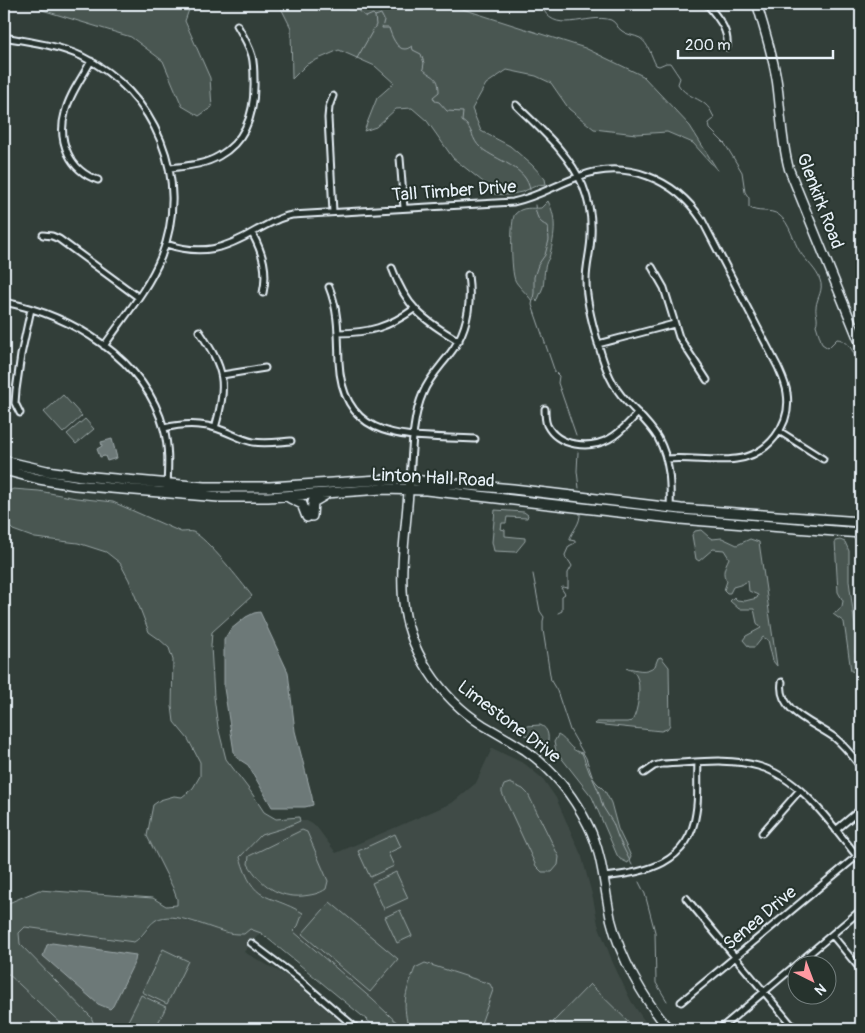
<svg xmlns="http://www.w3.org/2000/svg" width="865" height="1033" font-family="Pangolin,sans-serif">
	<style>
		.built { fill: #3f4b46 }
		.green { fill: #495651; stroke: #98a4a4 }
		.water { fill: #6d7978; stroke: #9ea9ab }
		.lines { fill: none; stroke-linecap: round; stroke-linejoin: round }
		.stream { stroke: #9ea9ab; stroke-width: 1 }
		.street-casing { stroke: #e8f1f8; stroke-width: 9 }
		.secondary-casing { stroke: #e8f1f8; stroke-width: 11 }
		.primary-casing { stroke: #e8f1f8; stroke-width: 12 }
		.street { stroke: #26332d; stroke-width: 5 }
		.secondary { stroke: #26332d; stroke-width: 8 }
		.primary { stroke: #26332d; stroke-width: 9 }
		.labels { text-anchor: middle; dominant-baseline: central; stroke-width: 4; stroke-linejoin: round; paint-order: stroke }
		.street-label { font-size: 18px; fill: #e8f1f8; stroke: #26332d }
	</style>
	<rect width="100%" height="100%" fill="#323e39"/>
	<filter id="ink" filterUnits="userSpaceOnUse"><feTurbulence type="fractalNoise" baseFrequency=".02" numOctaves="2"/><feDisplacementMap in="SourceGraphic" scale="10" xChannelSelector="R" yChannelSelector="G"/><feConvolveMatrix kernelMatrix="1 2 1 2 8 2 1 2 1" color-interpolation-filters="sRGB"/></filter>
	<g filter="url(#ink)">
		<!-- built -->
		<path class="built" d="M492 748 525 764 543 779 556 798 582 857 593 898 598 924 613 963 631 1001 650 1029H404L373 1000 293 931 288 904 262 895 252 886 245 875 240 857 248 848 261 835 284 828 300 821H307L316 826 336 853 452 803 476 783Z
			M166 918 179 919 204 925 230 933 250 929 261 932 244 952 287 976 349 1029H4V970L61 1024 86 1013 20 944 19 933 25 927 134 942 141 938 156 920Z"/>
		<!-- green -->
		<path class="green" d="M43 4H191L185 21 210 78 212 107 199 116 182 106 163 61 131 37 42 10Z
			M279 4H447L585 48 643 76 690 126 718 171 693 143 667 132 636 134 594 129 569 109 551 83 536 76 507 70 486 84 472 109 481 131 510 146 532 165 545 179 546 184 538 185 522 192 507 195 494 194 487 185 453 158 427 121 412 108 396 109 376 127 364 131 377 98 394 83 375 66 339 50 307 64 292 79 291 28Z
			M548 201C558 220 554 239 549 258 543 266 545 277 543 287 541 292 539 297 537 302L536 299 532 301C528 295 516 284 515 280 511 272 510 219 515 214 523 206 531 209 541 208Z
			M63 395 82 416 63 433 44 412Z
			M85 419 94 429 76 444 67 434Z
			M13 489 39 491 76 498 113 502 181 532C185 532 190 531 193 532 207 538 242 583 252 596L212 632 211 646 214 697 218 727 226 759 251 792 264 812 276 819 299 817 300 821 284 828 261 835 240 857C254 905 267 892 303 913L298 926 293 931 373 1000 404 1029H378L261 933 250 929 244 934C239 934 233 934 229 933 210 929 174 910 156 920 148 925 143 937 134 942L25 927 19 933 20 944 91 1017 96 1029H67L4 970V905L39 890 153 898 166 906 177 905V899L173 888 147 836 153 805 160 800 174 796 182 797 193 788 200 776V762L188 739 174 722 172 706 173 660 169 648 159 639 149 632 129 580 120 563 106 552 78 543 35 538 13 530 4 521V494Z
			M495 510 524 512 528 515 527 518 507 517 506 523H502L501 529 505 530V536L525 538V541L516 552 494 551 492 542Z
			M701 530 709 537 712 539 722 538 737 545 750 539 759 542 777 666 773 661 768 640 763 637 755 647H749L743 640 746 636 761 628 757 623 754 609H739L730 601 734 597 737 600 745 601 757 598 758 595 749 591 748 581 740 585 733 587 730 593H727L724 590 727 581C721 573 725 567 729 558L724 550 713 549 699 561 696 559 692 535 695 531Z
			M840 540 845 542 849 551V581L857 641 855 652 861 661V673L851 671 844 622 833 614 838 611 842 606 843 601 838 592 835 541Z
			M661 657 669 667 670 725 667 729 661 731 594 724 596 722H627L632 721C638 712 642 685 636 675 634 671 630 670 626 668 638 669 644 674 655 666L658 658Z
			M540 725C549 728 550 739 546 747L512 727Z
			M558 735C568 740 570 751 582 753L590 774 596 782 605 791 611 803 618 829 629 852 631 857 628 863 620 859 617 855 592 797 556 751 554 742Z
			M510 783 523 789 528 794 559 857 558 865 552 872H542L536 866 502 793V790L504 785Z
			M302 830 307 832 328 881 326 889C319 894 311 895 303 896 278 898 261 885 248 864L249 856Z
			M395 834 401 847 388 853 394 866 370 877 358 851Z
			M396 872 408 898 384 909 372 883Z
			M330 902 398 959 370 992 302 934Z
			M400 910 412 936 397 943 385 917Z
			M163 949 188 961 167 1004 142 992Z
			M425 963 490 984 493 990 479 1029H411L408 1026C402 1001 406 992 415 968Z
			M590 984 636 1029H560L553 1022Z
			M141 995 166 1007 155 1029H124Z"/>
		<!-- water -->
		<path class="water" d="M112 439 117 458 107 461 105 456 100 457 97 449 102 446 101 442Z
			M260 612 288 672 295 731 312 797 313 805 305 807H272L248 765 237 758 234 752 224 688V640L230 630 246 617 254 613Z
			M52 943 136 955 135 961 113 1006 110 1009 98 1004 43 956 47 945Z"/>
		<g class="lines">
			<!-- stream -->
			<path class="stream" d="M344 4V6L348 10H357L366 17 373 14 375 16 381 14 384 20 382 28H389C391 35 397 50 405 49 408 49 410 47 412 46L413 50 421 54 424 63 423 69C432 78 439 75 439 92L433 97 435 101 439 102 447 111 463 112 462 121C473 127 471 140 481 148 497 161 527 167 530 190
				M541 4C552 38 588 12 611 20 616 22 617 28 622 31 627 35 634 35 640 38 649 44 651 56 656 65L659 66 666 63H670L680 78 678 84C688 101 708 96 714 119L709 123 710 129 725 144 742 172 745 192 749 198V207C757 214 770 208 779 215 790 223 793 241 800 252 806 261 817 270 820 280 824 290 817 297 816 307 815 314 819 318 816 325L822 344 828 348 837 339C852 340 856 360 861 372
				M356 60 376 25 375 16
				M535 205C536 215 538 223 548 226L549 240 545 255 538 265 534 277V293L532 305 555 372 559 376 558 383 576 435
				M578 452 577 471 579 488
				M533 574 540 611 544 617 543 621V630L551 681 557 691 570 730 586 758 593 779 598 790 603 807 613 823 618 837 632 865
				M558 613 562 611V596L565 594 561 588 563 587 568 588V573L572 566 569 561 566 559 565 555 569 546 575 543V541L570 540V538C573 530 581 523 580 513
				M639 882 645 894 655 932 656 983 667 1001"/>
			<defs>
				<path id="street" d="M707 4C717 17 729 29 727 47
					M4 37C30 42 57 45 81 56 156 92 192 179 161 257 148 289 124 317 104 346
					M91 61C82 78 69 95 65 113 57 141 70 171 98 180
					M516 105C541 130 569 153 583 186 589 201 592 219 591 235 591 250 586 265 586 280 586 301 592 323 598 343 603 361 609 380 621 395 633 410 648 421 658 438 670 460 671 484 670 508
					M400 158 404 208
					M170 168C186 166 204 165 219 156 247 140 255 110 254 80 254 72 254 64 252 56 249 45 243 35 237 25
					M333 212 328 118 329 107 333 96
					M252 233C263 253 268 271 263 293
					M43 235 52 236 59 239 138 297
					M166 244C202 256 225 249 257 230 269 224 279 217 292 215L513 202C537 197 556 185 578 177 625 158 675 179 702 220L778 367C782 376 786 384 787 393 792 425 768 455 736 459 714 462 690 457 666 459
					M652 267 664 288 679 337 707 380
					M392 268C406 307 423 320 459 341
					M329 287C339 311 338 337 339 362 343 446 412 435 475 439
					M4 302C71 315 145 358 164 429 169 448 168 466 167 486
					M199 331C225 369 228 383 215 428
					M338 333C369 333 389 327 414 309
					M598 344 674 324
					M222 375 265 368
					M545 409C545 415 545 420 547 425 558 447 590 449 609 439 621 433 629 422 638 413
					M20 413 15 403 16 390 21 355 31 309
					M164 428C184 423 205 423 224 431 234 435 243 440 253 442 266 444 278 442 291 441
					M779 431 823 459
					M410 480C412 453 412 418 423 393 429 378 440 367 449 355 468 331 472 304 468 275
					M782 682C777 712 815 723 835 738 845 746 853 757 861 767
					M644 773 654 766 662 764C692 763 728 757 758 766 802 778 833 827 861 861
					M836 830 861 809
					M762 833 800 790
					M603 877C646 873 689 864 696 813 699 797 697 780 698 763
					M686 898 795 1029
					M832 935 861 970
					M251 943 295 976 357 1029
					M681 1002 857 856
					M720 1029 861 910"/>
				<path id="secondary" d="M757 4C764 29 773 55 777 82 781 111 781 140 789 169L861 346
					M409 485C407 522 400 561 403 598 407 649 440 698 483 725 497 733 511 741 525 750 552 769 573 795 588 825 603 854 604 888 611 920 620 957 644 1000 669 1029"/>
				<path id="primary" d="M4 461 47 471 82 476 204 487H270L379 480H410L513 489 681 509 861 522
					M4 470 39 479 75 485 219 497H268L382 489 426 490 680 519 861 533
					M290 498 302 504 307 517
					M312 516 313 502 325 495"/>
			</defs>
			<!-- street casing -->
			<use href="#street" class="street-casing"/>
			<!-- secondary casing -->
			<use href="#secondary" class="secondary-casing"/>
			<!-- primary casing -->
			<use href="#primary" class="primary-casing"/>
			<!-- street -->
			<use href="#street" class="street"/>
			<!-- secondary -->
			<use href="#secondary" class="secondary"/>
			<!-- primary -->
			<use href="#primary" class="primary"/>
		</g>
	</g>
	<g class="labels">
		<!-- street labels -->
		<g class="street-label">
			<text transform="translate(454 191) rotate(-4)">Tall Timber Drive</text>
			<text transform="translate(820 201) rotate(69)">Glenkirk Road</text>
			<text transform="translate(433 478) rotate(3)">Linton Hall Road</text>
			<text transform="translate(509 722) rotate(37)">Limestone Drive</text>
			<text transform="translate(760 918) rotate(-40)">Senea Drive</text>
		</g>
	</g>
	<!-- margin -->
	<rect width="865" height="1033" fill="none" stroke="#26332d" stroke-width="20"/>
	<rect x="10" y="10" width="845" height="1013" fill="none" stroke="#e8f1f8" stroke-width="2" filter="url(#ink)"/>
	<!-- north arrow -->
	<g transform="translate(812 980) rotate(138)"><circle r="24" fill="#26332d" stroke="#747f7e"/>
	<path d="M0-4L9 19L0 12L-9 19Z" fill="#ff9aa2"/>
	<text y="-8" font-size="14" font-weight="bold" text-anchor="middle" fill="#e8f1f8">N</text>
	</g>
	<!-- scale -->
	<path d="M678 50v8h155v-8" fill="none" stroke="#e8f1f8" stroke-width="2.5"/>
	<text x="685" y="50" font-size="15" fill="#e8f1f8" stroke="#26332d" stroke-width="4" paint-order="stroke">200 m</text>
</svg>
